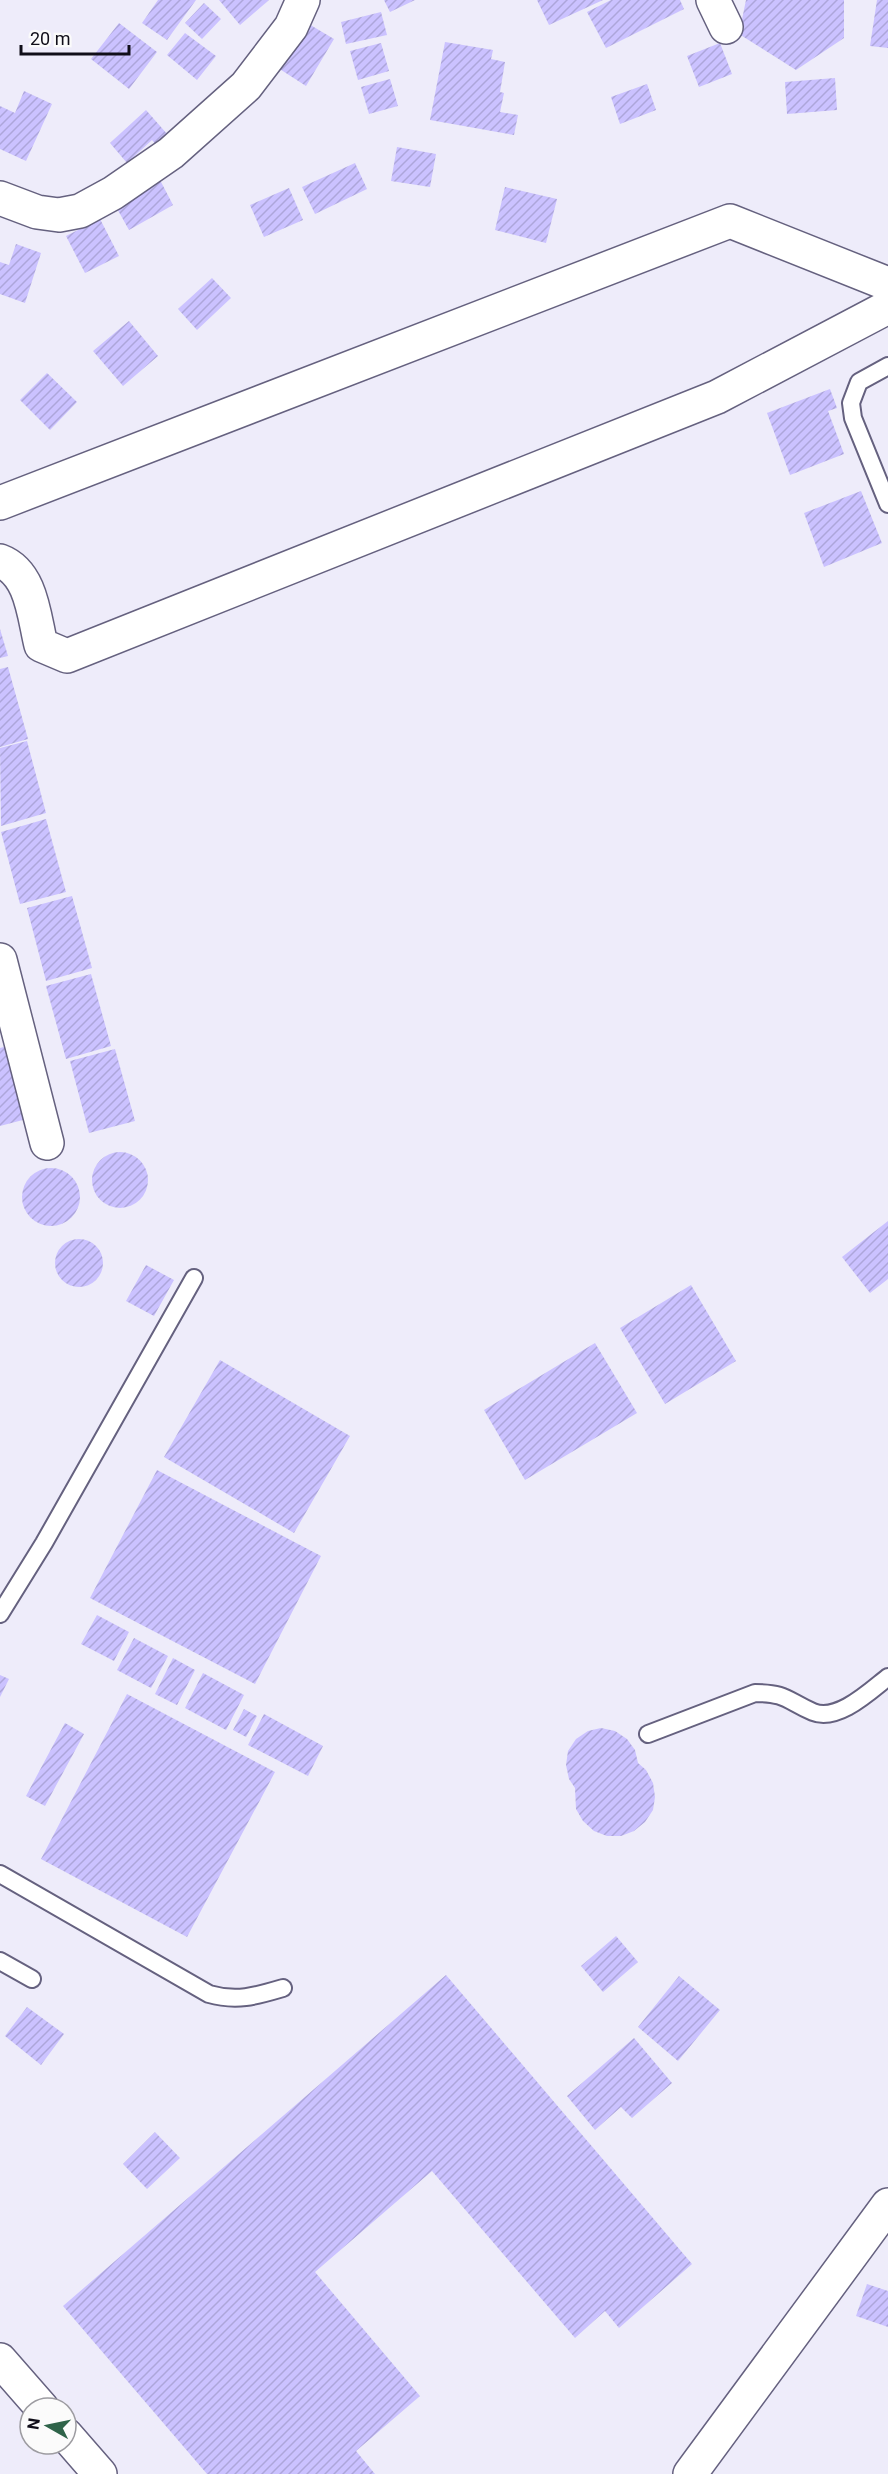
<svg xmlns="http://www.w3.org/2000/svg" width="888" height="2474" font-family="Roboto,sans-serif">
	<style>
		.building { fill: url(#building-hatch) }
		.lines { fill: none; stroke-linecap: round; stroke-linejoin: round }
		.service-casing { stroke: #65617f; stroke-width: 20 }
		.minor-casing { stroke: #65617f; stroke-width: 36 }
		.tertiary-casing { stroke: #65617f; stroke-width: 36 }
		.service { stroke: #fff; stroke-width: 16 }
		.minor { stroke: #fff; stroke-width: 33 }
		.tertiary { stroke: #fff; stroke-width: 33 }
	</style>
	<defs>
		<pattern id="building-hatch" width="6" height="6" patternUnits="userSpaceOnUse" patternTransform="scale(1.5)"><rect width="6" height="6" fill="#cbc2ff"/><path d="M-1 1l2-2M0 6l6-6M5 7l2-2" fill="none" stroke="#ada6da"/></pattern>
	</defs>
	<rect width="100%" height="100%" fill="#eeecfa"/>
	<!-- building -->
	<path class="building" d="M158 0H196L167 40 142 23Z
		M219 0H269L240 25Z
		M384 0H415L390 12Z
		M537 0H603L549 25Z
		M611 0H680L684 9 606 48 587 12Z
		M746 0H844V38L796 70 739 34Z
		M877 0H888V48L870 46Z
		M204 3 221 19 202 39 185 23Z
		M381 12 387 35 346 44 341 22Z
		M302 20 334 39 306 86 275 66Z
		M119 23 157 52 129 89 91 59Z
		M185 33 216 56 197 80 167 55Z
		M445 42 493 50 491 59 505 62 500 92 504 93 500 112 518 115 514 135 430 120Z
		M381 43 389 71 358 80 350 51Z
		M720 43 732 74 699 87 687 56Z
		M835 78 837 110 787 114 785 82Z
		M390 79 398 106 369 114 361 87Z
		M647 84 656 110 620 124 611 97Z
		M24 91 52 104 26 161 0 149V106L15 113Z
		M146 110 168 135 157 146 152 140 127 163 110 143Z
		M397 147 436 154 430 187 391 181Z
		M355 163 367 189 315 214 302 187Z
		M160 180 173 205 129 230 115 205Z
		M505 187 557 199 546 243 495 230Z
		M289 188 303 220 264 237 250 205Z
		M100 219 119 256 85 273 66 236Z
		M16 244 41 253 25 303 0 294V262L9 265Z
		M212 278 231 298 197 330 178 309Z
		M129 321 158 356 123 386 93 351Z
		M47 373 77 402 50 430 20 400Z
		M830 389 837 408 828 411 844 454 790 475 767 413Z
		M861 491 882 543 824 567 804 513Z
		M0 629 8 656 0 658Z
		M8 667 28 739 0 747V669Z
		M27 741 46 813 1 826 0 748Z
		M46 819 66 892 20 904 1 832Z
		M72 896 92 968 46 981 27 908Z
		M91 974 111 1046 66 1059 46 986Z
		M18 1043 38 1116 0 1126V1048Z
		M115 1049 135 1121 89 1133 70 1061Z
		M92 1180a28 28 0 1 1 56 0a28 28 0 1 1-56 0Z
		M22 1197a29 29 0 1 1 58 0a29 29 0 1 1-58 0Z
		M888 1221V1279L870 1293 842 1257Z
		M55 1263a24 24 0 1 1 48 0a24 24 0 1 1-48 0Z
		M146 1265 174 1280 154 1316 126 1301Z
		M691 1285 736 1361 665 1404 620 1328Z
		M595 1343 637 1413 525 1480 484 1410Z
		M220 1360 350 1436 294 1533 164 1457Z
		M157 1470 321 1556 255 1684 90 1598Z
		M97 1615 129 1632 114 1661 81 1644Z
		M134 1638 168 1656 151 1688 117 1670Z
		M173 1658 195 1670 177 1705 155 1694Z
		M203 1673 244 1695 226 1730 185 1708Z
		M0 1675 9 1679 0 1697Z
		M127 1694 275 1772 187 1937 41 1859Z
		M244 1709 257 1716 246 1737 233 1730Z
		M264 1714 323 1746 308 1776 248 1745Z
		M65 1723 84 1734 45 1806 26 1796Z
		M601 1728 615 1731 627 1739 635 1750 638 1763 646 1770 653 1783 655 1797 653 1810 645 1822 634 1831 621 1836H607L594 1831 583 1821 576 1809 575 1788 569 1779 566 1765 568 1751 576 1739 588 1731Z
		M616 1936 638 1962 603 1992 581 1966Z
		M446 1975 692 2264 619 2328 605 2311 575 2338 432 2171 315 2272 420 2396 356 2451 375 2474H207L63 2306Z
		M679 1976 720 2010 678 2061 638 2027Z
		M27 2007 64 2034 41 2065 5 2036Z
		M634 2038 672 2083 632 2118 621 2107 595 2130 567 2096Z
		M155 2132 180 2158 147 2189 123 2164Z
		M867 2284 888 2291V2327L856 2316Z"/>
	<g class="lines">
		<defs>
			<path id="service" d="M888 366 859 382 851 403 853 418 888 504
				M0 1614 44 1543 194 1278
				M648 1734 755 1693C787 1693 787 1701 813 1712 838 1722 870 1691 888 1677
				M0 1874 209 1994C237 2002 256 1996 283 1988
				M0 1961 32 1979"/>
			<path id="minor" d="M713 0 726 27
				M0 198 37 212 59 215 80 211 113 193 171 153 246 86 291 27 303 0
				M0 503 730 221 888 284
				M0 561C32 573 34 617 41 645L67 656 717 397 888 307
				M0 960 47 1143
				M690 2474 888 2205"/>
			<path id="tertiary" d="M0 2360 42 2408
				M66 2435 100 2474"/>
		</defs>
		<!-- service casing -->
		<use href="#service" class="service-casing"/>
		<!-- minor casing -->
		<use href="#minor" class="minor-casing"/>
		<!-- tertiary casing -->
		<use href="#tertiary" class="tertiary-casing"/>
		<!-- service -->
		<use href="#service" class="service"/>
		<!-- minor -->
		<use href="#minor" class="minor"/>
		<!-- tertiary -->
		<use href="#tertiary" class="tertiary"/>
	</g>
	<!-- north arrow -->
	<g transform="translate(48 2426) rotate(279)"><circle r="28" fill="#fbfbfb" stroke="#9d9ca1" stroke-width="1.5"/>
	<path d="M0-4.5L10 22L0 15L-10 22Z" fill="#2e6349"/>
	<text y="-9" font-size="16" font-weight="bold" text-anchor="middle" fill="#100e19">N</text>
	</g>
	<!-- scale -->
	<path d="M21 45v9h108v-9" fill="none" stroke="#100e19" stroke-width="3"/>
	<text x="30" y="45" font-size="18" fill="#100e19" stroke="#fbfbfb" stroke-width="4.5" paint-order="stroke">20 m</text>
</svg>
